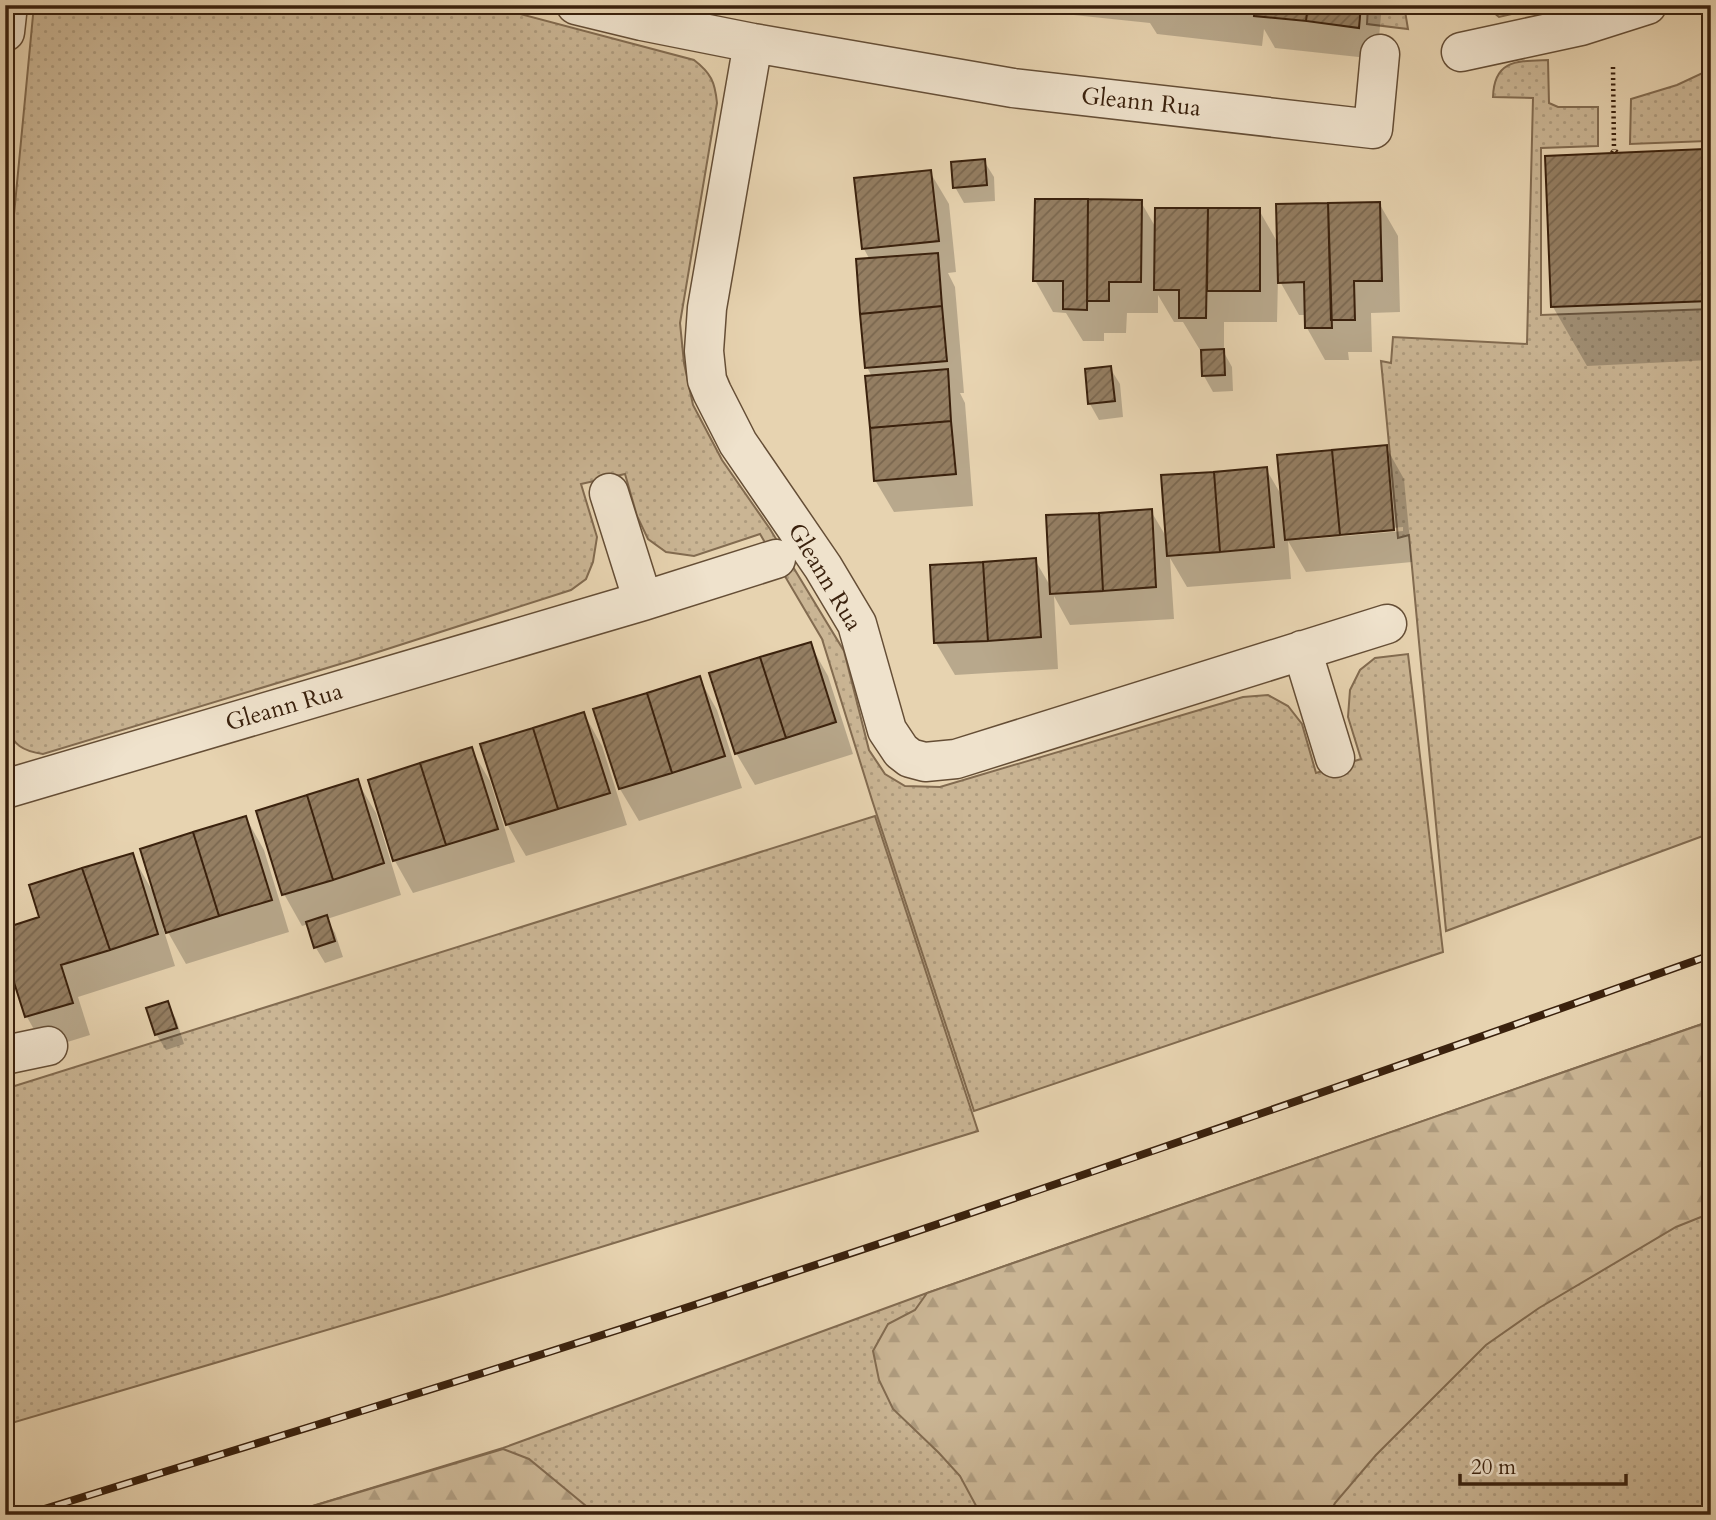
<svg xmlns="http://www.w3.org/2000/svg" width="1716" height="1520" font-family="Cardo,serif">
	<style>
		.grass { fill: url(#grass-dots); stroke: #826b50; stroke-width: 2 }
		.forest { fill: url(#forest-firs); stroke: #826b50; stroke-width: 2 }
		.shadow { fill: #0003; fill-rule: evenodd }
		.building { fill: url(#building-hatch); stroke: #3a210d; stroke-width: 2 }
		.lines { fill: none; stroke-linecap: round; stroke-linejoin: round }
		.minor-casing { stroke: #654e36; stroke-width: 41 }
		.path { stroke: #3a210d; stroke-width: 4.5; stroke-dasharray: 2 3.5; stroke-linecap: butt }
		.minor { stroke: #efe2cc; stroke-width: 38 }
		.rail-casing { stroke: #3a210d; stroke-width: 8 }
		.rail { stroke: #efe2cc; stroke-width: 5; stroke-dasharray: 16; stroke-linecap: butt }
		.labels { text-anchor: middle; dominant-baseline: central; stroke-width: 5; stroke-linejoin: round; paint-order: stroke }
		.street-label { font-size: 24px; fill: #3a210d; stroke: #efe2cc }
	</style>
	<defs>
		<pattern id="grass-dots" width="8" height="8" patternUnits="userSpaceOnUse" patternTransform="scale(1.75)"><rect width="8" height="8" fill="#cab594"/><path d="M2 2h.1M6 6h.1" fill="none" stroke="#ae9b7e" stroke-width="1.8" stroke-linecap="round"/></pattern>
		<pattern id="forest-firs" width="22" height="20" patternUnits="userSpaceOnUse" patternTransform="scale(1.75)"><rect width="22" height="20" fill="#cab594"/><path d="M5 1l3.5 6h-7zM16 11l3.5 6h-7z" fill="#ae9b7e"/></pattern>
		<pattern id="building-hatch" width="6" height="6" patternUnits="userSpaceOnUse" patternTransform="scale(1.75)"><rect width="6" height="6" fill="#947e62"/><path d="M-1 1l2-2M0 6l6-6M5 7l2-2" fill="none" stroke="#7a674f"/></pattern>
	</defs>
	<rect width="100%" height="100%" fill="#e7d3b0"/>
	<filter id="stains"><feTurbulence type="fractalNoise" baseFrequency=".00286" numOctaves="4"/><feColorMatrix values="0 0 0 0 .2 0 0 0 0 .09 0 0 0 0 .02 0 0 0 .5 -.17"/></filter>
	<radialGradient id="worn" r=".72"><stop offset=".6" stop-color="#630" stop-opacity="0"/><stop offset="1" stop-color="#630" stop-opacity=".3"/></radialGradient>
	<!-- grass -->
	<path class="grass" d="M34 5H486L694 60C711 73 715 82 717 103L680 323 684 363 693 405 722 460 770 529 844 651 869 750 885 774 905 786 940 787 1243 697 1268 695 1288 706 1302 724 1316 773 1361 759 1348 717 1350 690 1360 670 1375 658 1408 654 1443 952 974 1111 872 800 822 639 760 534 694 556 666 552 648 539 637 516 625 474 581 484 597 537 593 562 586 579 571 590 350 661 43 754C22 751 14 745 5 726L9 267Z
		M1368 5H1404L1408 29 1367 24Z
		M1493 5H1551L1499 17 1493 12Z
		M1548 60 1549 103 1558 107H1598V146L1541 148V315L1711 309V833L1446 931 1409 535 1398 538 1381 361 1391 363 1393 337 1527 344 1533 98 1493 97C1494 59 1518 61 1548 60Z
		M1711 69V218L1707 141 1630 144 1631 99 1677 85Z
		M875 816 978 1131 442 1296 5 1425V1089Z
		M1711 1021V1515H283L503 1448 927 1293Z"/>
	<!-- forest -->
	<path class="forest" d="M1711 1021V1213L1676 1227 1539 1308 1486 1345 1376 1455 1335 1503 1329 1515H981L960 1476 939 1453 893 1409 879 1380 873 1351 888 1324 915 1310 927 1293Z
		M503 1449 529 1459 597 1515H283Z"/>
	<!-- shadow -->
	<path class="shadow" d="M1040 5H1382L1377 59 1275 48 1264 29 1262 46 1157 34 1150 23 1045 12Z
		M1703 151 1711 165V360L1587 366 1553 307Z
		M984 161 994 177 995 201 964 203 955 187Z
		M930 172 949 204 956 272 948 273 955 287 964 393H960L965 403 973 506 894 512 875 480 872 377 867 367 870 260 864 249 856 180Z
		M1141 202 1156 228V209L1259 210 1279 245 1379 203 1398 236 1400 312 1371 313 1372 352H1348L1349 360H1325L1307 328 1306 315H1299L1278 278 1277 322H1224V349H1222L1232 367 1233 391 1213 392 1204 376 1203 350H1200L1183 322H1174L1158 295V313H1127L1126 333H1104V341H1083L1066 313 1053 312 1035 280Z
		M1110 368 1120 384 1123 417 1099 420 1090 404 1087 371Z
		M1386 447 1404 479 1412 562 1306 572 1288 541 1291 579 1187 587 1170 558 1174 619 1070 625 1054 596 1058 669 955 675 936 643 1035 560 1052 589 1151 511 1168 540 1266 469 1283 498ZM1403 527V531L1300 540V537Z
		M810 644 828 676 853 754 755 785 736 753Z
		M699 678 717 710 742 788 639 821 620 789 596 710Z
		M584 714 602 746 627 825 526 856 507 824Z
		M471 749 490 781 515 862 413 893 395 861 370 781Z
		M357 781 376 813 401 895 327 919 335 933 343 957 325 963 316 948 309 924 302 926 284 894 258 812Z
		M246 818 264 850 289 932 186 964 165 927 163 928 175 966 78 997 90 1035 45 1049 27 1017 5 949 41 918 132 855 153 892Z
		M167 1003 176 1019 184 1044 166 1050 156 1034Z"/>
	<!-- building -->
	<path class="building" d="M1191 5H1245L1244 14 1190 9Z
		M1255 5H1308L1306 21 1254 16Z
		M1308 5H1361L1359 28 1306 21Z
		M1704 149 1710 301 1551 307 1545 156Z
		M985 159 987 185 953 188 951 162Z
		M931 170 939 241 862 249 854 178Z
		M1035 199H1088L1087 310 1063 309V281H1033Z
		M1088 199 1142 200 1141 282H1109V301H1087Z
		M1380 202 1382 281H1354L1355 320H1331L1328 203Z
		M1328 203 1332 328H1305L1304 282 1278 283 1276 204Z
		M1155 208H1208L1206 318H1179V290H1154Z
		M1208 208H1260V291H1207Z
		M938 253 942 306 860 314 856 259Z
		M942 306 947 361 865 368 860 314Z
		M1224 349 1225 375 1202 376 1201 350Z
		M1111 366 1115 401 1088 404 1085 369Z
		M948 369 951 421 870 428 865 376Z
		M951 421 956 474 874 481 870 428Z
		M1387 445 1394 530 1340 535 1332 450Z
		M1332 450 1340 535 1285 540 1277 455Z
		M1267 467 1274 547 1220 552 1214 472Z
		M1214 472 1220 552 1167 556 1161 475Z
		M1152 509 1156 587 1103 591 1099 513Z
		M1099 513 1103 591 1050 594 1046 515Z
		M1036 558 1041 637 988 641 983 562Z
		M983 562 988 641 934 643 930 565Z
		M811 642 836 722 786 738 760 657Z
		M760 657 786 738 735 754 709 673Z
		M700 676 725 756 672 773 647 693Z
		M647 693 672 773 619 789 593 709Z
		M584 712 610 793 558 809 533 728Z
		M533 728 558 809 506 825 480 744Z
		M472 747 498 829 446 845 420 763Z
		M420 763 446 845 393 861 368 780Z
		M358 779 384 863 333 880 307 795Z
		M307 795 333 880 282 895 256 811Z
		M246 816 272 900 219 916 193 832Z
		M193 832 219 916 166 933 140 849Z
		M133 853 158 934 110 950 82 868Z
		M82 868 110 950 61 965 73 1003 25 1017 5 954V928L39 917 29 885Z
		M327 915 335 941 314 948 306 922Z
		M168 1001 177 1028 155 1035 146 1008Z"/>
	<g class="lines">
		<defs>
			<path id="minor" d="M576 5 642 21 753 43 1013 88 1373 129 1380 54
				M5 32 8 5
				M753 43 707 308 704 351 707 380 712 392 738 443 823 567 857 624 887 730 901 751 910 758 925 762 956 759 1387 624
				M1461 52 1581 26 1647 5
				M609 493 643 601
				M1302 650 1335 758
				M5 789 643 601 776 559
				M5 1055 48 1046"/>
		</defs>
		<!-- minor casing -->
		<use href="#minor" class="minor-casing"/>
		<!-- path -->
		<path class="path" d="M1613 67 1614 150
			M1612 153 1614 150 1618 153"/>
		<!-- minor -->
		<use href="#minor" class="minor"/>
		<defs>
			<path id="rail" d="M25 1515C270 1439 515 1365 758 1284 1077 1179 1394 1068 1711 955"/>
		</defs>
		<!-- rail casing -->
		<use href="#rail" class="rail-casing"/>
		<!-- rail -->
		<use href="#rail" class="rail"/>
	</g>
	<g class="labels">
		<!-- street labels -->
		<g class="street-label">
			<text transform="translate(1141 102) rotate(6)">Gleann Rua</text>
			<text transform="translate(825 577) rotate(59)">Gleann Rua</text>
			<text transform="translate(284 707) rotate(-16)">Gleann Rua</text>
		</g>
	</g>
	<!-- margin -->
	<rect width="1716" height="1520" fill="none" stroke="#e7d3b0" stroke-width="28"/>
	<rect x="7" y="7" width="1702" height="1506" fill="none" stroke="#3a210d" stroke-width="3.5"/>
	<rect x="14" y="14" width="1688" height="1492" fill="none" stroke="#3a210d" stroke-width="2"/>
	<!-- scale -->
	<path d="M1460 1474v10h166v-10" fill="none" stroke="#3a210d" stroke-width="3.5"/>
	<text x="1471" y="1474" font-size="21" fill="#3a210d" stroke="#efe2cc" stroke-width="5" paint-order="stroke">20 m</text>
	<rect width="100%" height="100%" filter="url(#stains)"/>
	<rect width="100%" height="100%" fill="url(#worn)"/>
</svg>
